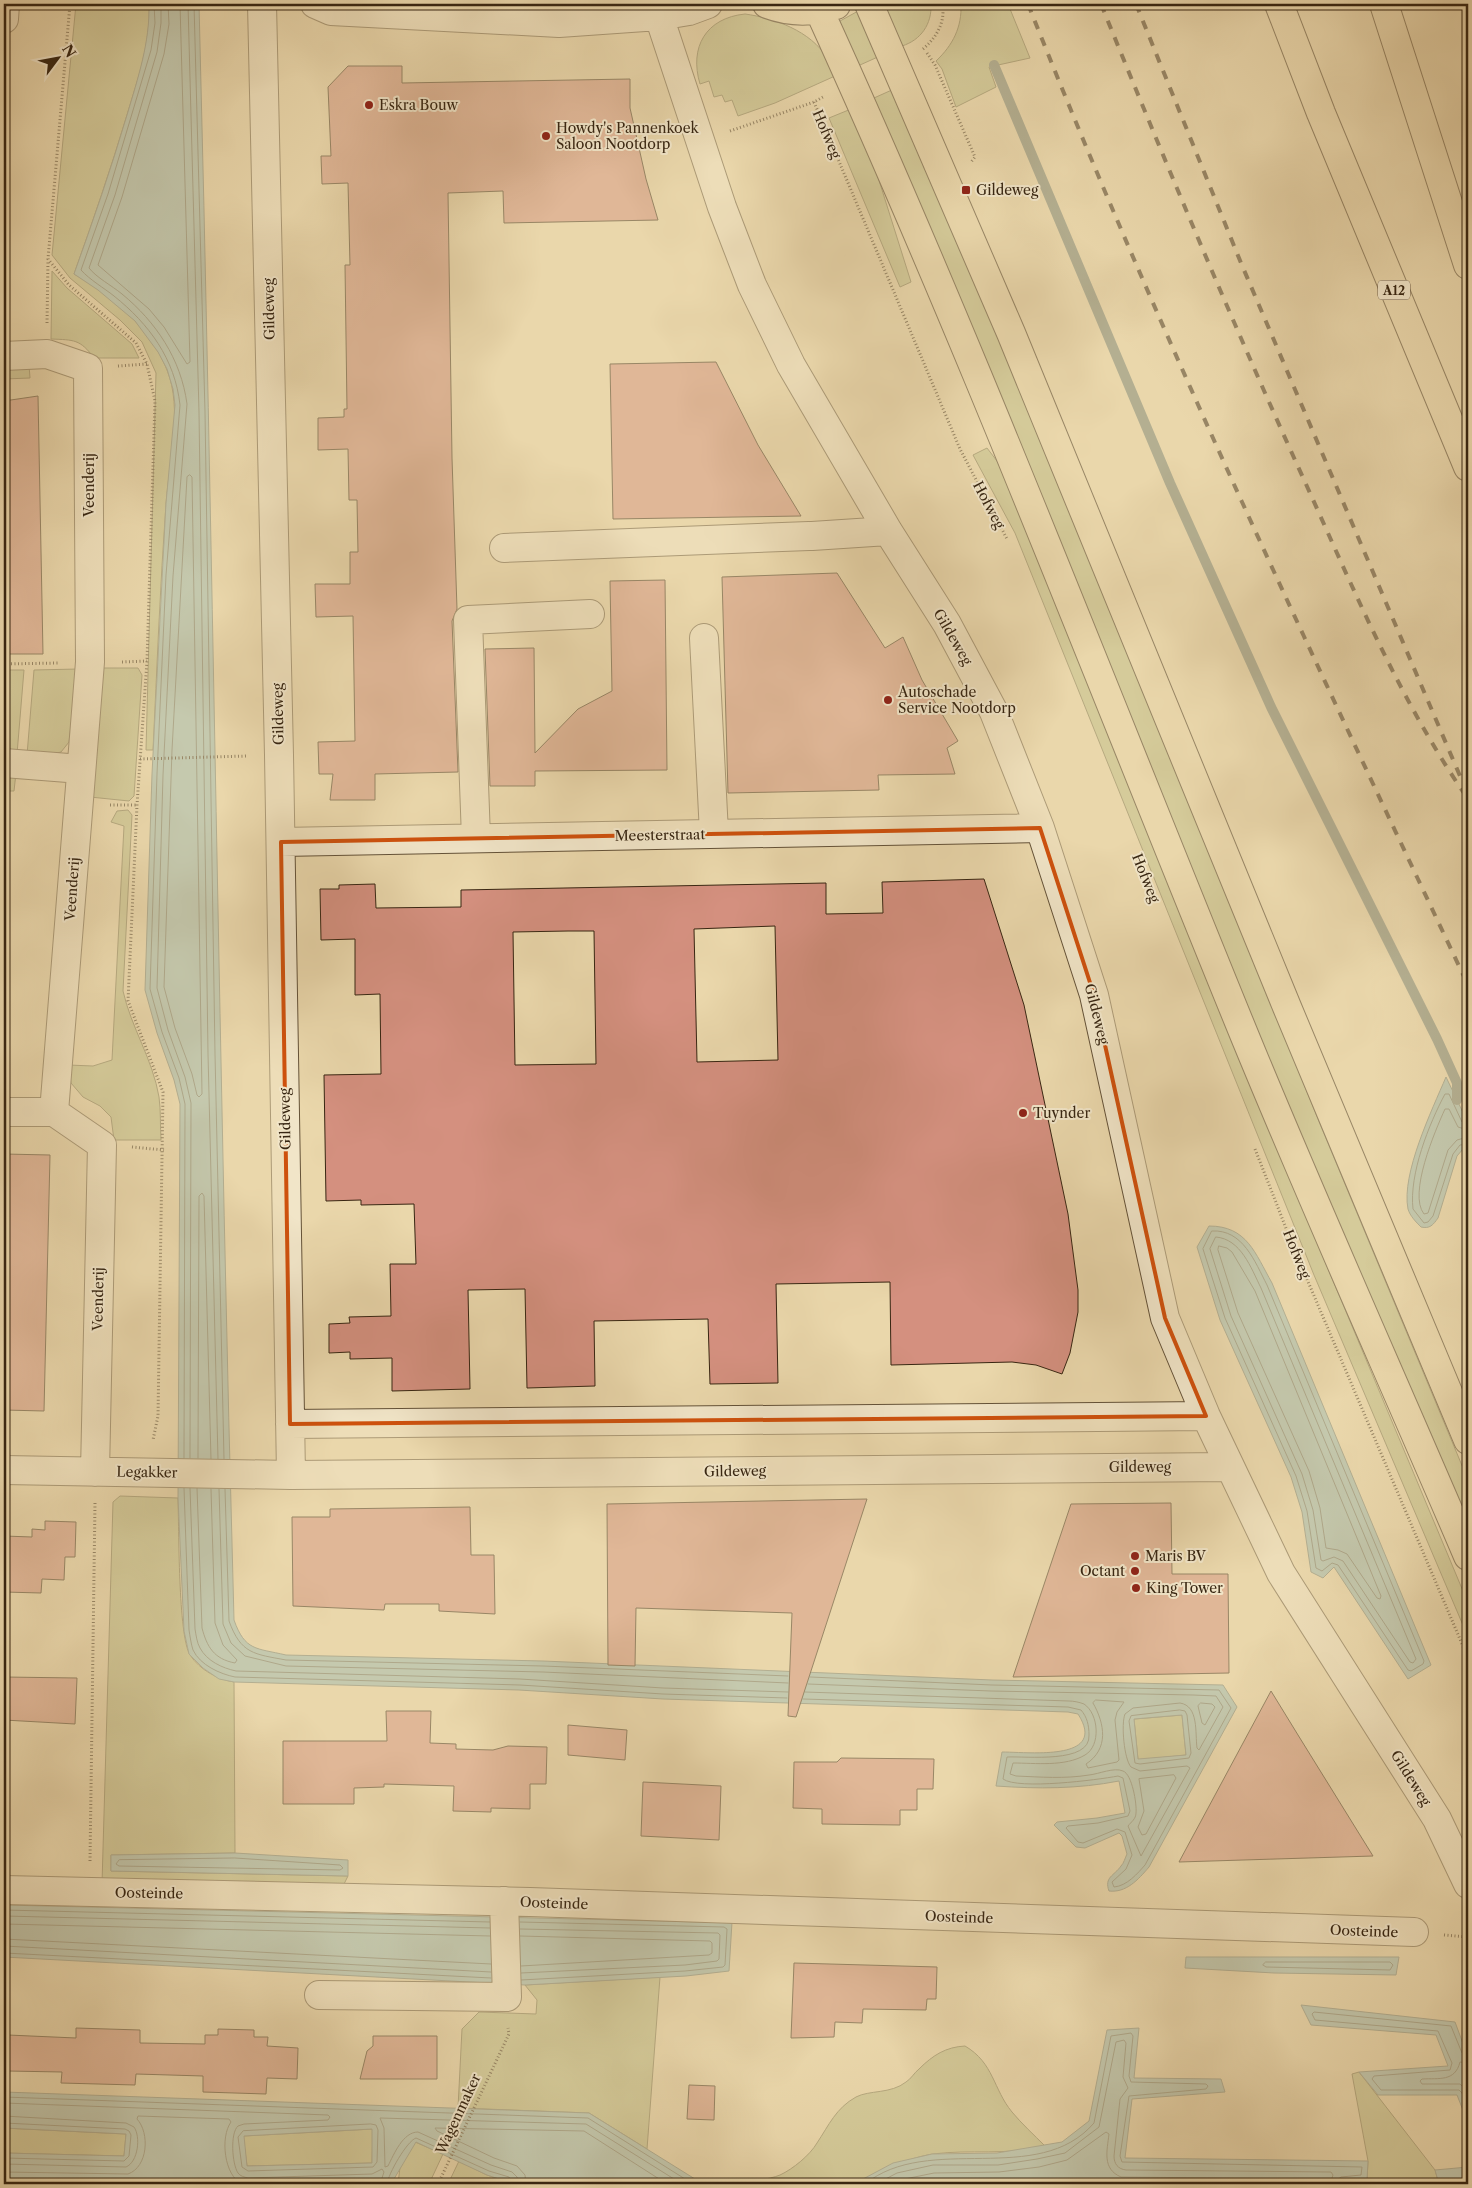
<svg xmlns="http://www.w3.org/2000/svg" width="1472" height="2188" font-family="'Libre Caslon Text',serif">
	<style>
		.green { fill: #bcbd85; stroke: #7a724c }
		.water { fill: #9ab8b2; stroke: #737e72; fill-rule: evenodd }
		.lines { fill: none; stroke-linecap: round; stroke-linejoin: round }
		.shore { stroke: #696f62; stroke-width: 1 }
		.stream { stroke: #737e72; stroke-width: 10 }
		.building { fill: #d4907f; stroke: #382612; fill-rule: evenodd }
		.minor-casing { stroke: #645238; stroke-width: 30 }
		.major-casing { stroke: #382612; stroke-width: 30 }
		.highway-casing { stroke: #382612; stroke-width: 30 }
		.path { stroke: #382612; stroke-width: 3; stroke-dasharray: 1 2.5; stroke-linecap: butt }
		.minor { stroke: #f1e5c8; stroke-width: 28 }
		.major { stroke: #ead7ab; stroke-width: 28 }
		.highway { stroke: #ead7ab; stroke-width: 28 }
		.rail { stroke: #382612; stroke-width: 4; stroke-dasharray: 9 9; stroke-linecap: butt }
		.marked { fill: none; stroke: #ce510d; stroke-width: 4; stroke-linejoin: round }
		.poi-dot { fill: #8f2418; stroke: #f1e5c8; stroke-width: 2 }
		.labels { text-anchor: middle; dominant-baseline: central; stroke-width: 4; stroke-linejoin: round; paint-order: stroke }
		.shield { fill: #f1e5c8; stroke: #705f49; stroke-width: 1 }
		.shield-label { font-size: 12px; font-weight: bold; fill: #382612 }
		.poi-label { font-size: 14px; fill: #382612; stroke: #f1e5c8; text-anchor: start }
		.street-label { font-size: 14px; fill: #382612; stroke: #f1e5c8 }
	</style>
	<rect width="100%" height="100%" fill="#ead7ab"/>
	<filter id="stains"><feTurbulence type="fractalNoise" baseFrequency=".004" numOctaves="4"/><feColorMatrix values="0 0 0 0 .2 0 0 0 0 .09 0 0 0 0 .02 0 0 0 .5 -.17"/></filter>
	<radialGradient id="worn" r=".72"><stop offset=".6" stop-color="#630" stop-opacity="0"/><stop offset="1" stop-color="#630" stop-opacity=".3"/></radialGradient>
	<!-- green -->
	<path class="green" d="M76 4H149C151 42 138 78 127 115 111 168 93 221 74 274 112 295 151 329 167 370 183 409 169 463 166 504 160 586 157 668 153 750H146L156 373 142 342 120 320 70 278 52 255Z
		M490 4H541V13L490 11Z
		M883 4H931C932 24 921 40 902 46Z
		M961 4H1008L1030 58 989 67 996 87 956 107 942 69 936 61C953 45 962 27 961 4Z
		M860 10 880 56 860 65 857 64 840 24V21Z
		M745 14C774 18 811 31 827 58 830 63 832 70 835 76L775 103 738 116 732 100 725 102 722 95 714 97 709 81 700 84C689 47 706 18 745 14Z
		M894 89 1061 482 1320 1124 1468 1480V1545L873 101 874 98Z
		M851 109 871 155 911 282 900 287 829 118Z
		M52 271 67 288 132 344 139 358H94C80 339 74 340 51 339Z
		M4 365H29L30 378 4 379Z
		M987 448 997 461 1014 491 1267 1123 1468 1603V1637L1314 1275 1015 533 973 455Z
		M100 668H138L142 675 134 796 129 801 90 797Z
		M78 669 69 742 61 752 48 755H27L34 670Z
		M4 670H24L17 754 4 753Z
		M4 772 16 773 14 791H4Z
		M128 810 132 815 123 991C131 1027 153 1060 159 1097 161 1111 160 1126 161 1140H114L111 1117 100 1106 83 1097 71 1083 68 1065 93 1066 112 1060 124 826 111 822 117 811Z
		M120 1496 178 1498C179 1526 178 1636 190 1655 200 1670 217 1679 234 1682L235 1853 111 1855V1871L348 1876 342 1888 102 1884 113 1502Z
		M1182 1715 1186 1755 1138 1760 1134 1719Z
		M660 1977 647 2149 589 2113 458 2108 462 2029 479 2012 536 2014 537 2000 525 1985Z
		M965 2046C994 2063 993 2089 1012 2112 1022 2124 1034 2135 1045 2146 1005 2156 971 2149 933 2154 917 2156 869 2172 859 2184H739C752 2180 768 2180 780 2175 793 2169 810 2155 817 2143 829 2125 836 2108 856 2097 869 2090 891 2094 906 2082 911 2079 914 2073 919 2069 933 2055 946 2047 965 2046Z
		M1359 2072 1435 2170 1439 2184H1300L1367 2180 1368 2161 1352 2074Z
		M4 2128 126 2134 124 2156 4 2153Z
		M373 2129 372 2163 247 2166 243 2136Z
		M415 2142 443 2154 429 2184H398L400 2167Z
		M459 2161 487 2175 514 2184H448Z"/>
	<!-- water -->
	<path class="water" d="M149 4H199C213 542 219 1081 234 1620 245 1651 256 1648 286 1655L543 1661 992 1680 1223 1685 1237 1707 1149 1867C1138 1880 1126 1893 1109 1891 1104 1877 1114 1876 1121 1866 1124 1863 1125 1858 1127 1854L1122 1836 1119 1833 1085 1848 1076 1847 1054 1825 1057 1822 1097 1818 1125 1813 1119 1781C1078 1789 1038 1789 996 1786L1002 1752C1028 1752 1109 1762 1078 1714L1068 1712 663 1699 519 1690 234 1682 219 1679 203 1668 189 1654 184 1631 178 1498 180 1104 174 1080 157 1033 145 990 152 774 166 503 175 405 173 389 167 369 158 352 135 321 98 290 74 274C93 221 111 169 127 115 138 78 150 42 149 4ZM1182 1715 1186 1755 1138 1759 1134 1719Z
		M1446 1077 1468 1123V1149H1463L1457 1156 1438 1218C1433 1225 1430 1229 1421 1227 1416 1222 1410 1216 1408 1209 1401 1174 1432 1110 1446 1077Z
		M1209 1226C1247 1226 1255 1253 1272 1283L1431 1665 1408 1679 1334 1567 1323 1578 1311 1572 1302 1512 1291 1477 1220 1320 1197 1247Z
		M235 1853 348 1860V1876L111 1871V1855Z
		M4 1905 700 1922H732L729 1971 686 1976 525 1985 4 1957Z
		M1186 1957H1399L1396 1975 1274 1973 1185 1968Z
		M1301 2005 1455 2022 1468 2057V2123L1457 2095H1378L1359 2072 1448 2066 1436 2035 1311 2025Z
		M1139 2028 1134 2078 1221 2079 1225 2092 1132 2099 1125 2158 1368 2161 1367 2180 1300 2184H859L863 2179 893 2163 932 2154 997 2153 1062 2142 1089 2121 1107 2030Z
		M4 2092 589 2113 703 2184H514L487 2175 416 2142 391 2184H4V2153L124 2156 126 2134 4 2128ZM372 2129V2163L247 2166 244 2136Z
		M1468 2167V2184H1439L1435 2170Z"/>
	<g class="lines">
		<!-- shore -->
		<path class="shore" d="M154 4 155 23 151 50 108 194 81 270C90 280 104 288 114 296 149 324 175 359 180 405L166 575 157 774 150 989 162 1032 179 1078 185 1104 184 1458
			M161 4V23L157 52 115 195 89 268C97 278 111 285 122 294 156 322 181 359 187 404L173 576 163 775 157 988 168 1030 185 1077 191 1103 190 1458
			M168 4 169 24 164 54 122 197 98 265 149 309 164 327 187 364 190 362 180 4
			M188 4 199 412 208 1054 218 1459
			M194 4 205 412 215 1054 224 1459
			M190 475 192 477 202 1094 199 1097 197 1095 192 1074 175 1028 164 987 172 750 187 477Z
			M1468 1124 1462 1122 1449 1094H1445C1429 1124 1409 1174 1413 1209L1424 1223 1428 1222 1433 1216 1453 1154 1460 1145 1468 1144
			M1468 1130 1458 1127 1449 1109H1445C1435 1131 1408 1194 1424 1214L1428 1213 1448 1150 1457 1140 1468 1137
			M1212 1231C1243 1229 1255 1262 1267 1285L1424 1661 1423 1664 1411 1671 1408 1670 1338 1565 1332 1563 1322 1571 1316 1568 1307 1511 1296 1476 1225 1318 1203 1249Z
			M1216 1237C1241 1239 1251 1268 1261 1288L1416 1659 1413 1663 1410 1662 1343 1561 1334 1557 1323 1561 1321 1560 1313 1510 1302 1474 1231 1316 1210 1249Z
			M1219 1246 1227 1248 1232 1252 1255 1291 1381 1596 1380 1599 1377 1598 1347 1554 1338 1550 1326 1548 1320 1508 1309 1471 1238 1313 1218 1250Z
			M198 1458 199 1196 202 1193 204 1196 211 1459
			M184 1488 189 1630C190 1636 191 1644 193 1650 200 1665 220 1674 235 1677L520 1685 663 1694 787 1698
			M190 1488 195 1629C196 1635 197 1643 200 1648 207 1661 222 1668 236 1671L520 1679 663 1688 788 1692
			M197 1488 202 1628C207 1647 214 1659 235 1663L237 1660 223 1645 215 1623 211 1489
			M219 1489 223 1624 231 1643 245 1656 286 1666 543 1672 788 1683
			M225 1489 229 1621C241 1654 254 1654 286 1660L543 1666 788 1676
			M805 1692 1069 1701C1073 1701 1079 1702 1084 1704 1099 1714 1101 1746 1085 1755 1065 1767 1035 1763 1013 1763L1010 1774 1016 1776C1040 1777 1065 1779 1089 1775 1099 1774 1114 1767 1123 1771 1132 1774 1137 1804 1136 1813 1136 1819 1131 1822 1128 1826L1141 1856 1190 1768 1187 1766 1140 1771 1131 1767C1124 1759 1121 1724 1125 1714L1133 1708 1180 1703C1199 1706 1195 1733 1197 1748L1199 1750 1223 1707 1216 1696 1193 1695 991 1691 808 1684
			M803 1699 1068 1707 1081 1710C1087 1717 1089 1725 1089 1735 1091 1764 1026 1756 1007 1757L1003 1779C1018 1790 1097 1780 1118 1776L1123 1778 1130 1811 1128 1816 1098 1823 1068 1826 1066 1828 1078 1842 1083 1843 1117 1829 1125 1832 1132 1855 1126 1869 1112 1882 1114 1887C1127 1886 1138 1873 1145 1865L1231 1708 1219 1690 992 1685 810 1677
			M1096 1700 1124 1702 1117 1712 1115 1720 1119 1760 1117 1762 1088 1768 1086 1764C1109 1749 1105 1724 1093 1703Z
			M1201 1703 1212 1704 1215 1707 1205 1725 1202 1723 1198 1706Z
			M1180 1710 1185 1711 1187 1715 1191 1753 1189 1758 1140 1764 1135 1763 1129 1721 1131 1716Z
			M1174 1775 1176 1778 1146 1834 1142 1835 1138 1827 1144 1811 1139 1779Z
			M235 1858 340 1865 343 1868 340 1870 119 1866 116 1864 119 1860Z
			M4 1910 490 1922
			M4 1916 490 1928
			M520 1922 724 1927 727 1929 725 1965 723 1967 685 1971 521 1980
			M4 1924 490 1936
			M520 1929 718 1933 720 1935 719 1959 717 1961 685 1965 521 1973
			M520 1936 710 1941 712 1943V1953L709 1955 521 1966
			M4 1939 491 1964
			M4 1946 491 1972
			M4 1953 491 1978
			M1266 1962H1390L1393 1965 1390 1970 1266 1967 1263 1965Z
			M1468 2056 1462 2053 1451 2026 1314 2012 1312 2014 1315 2020 1438 2031 1452 2063 1450 2070 1374 2076 1372 2079 1381 2090H1459L1462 2093 1468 2109
			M1468 2063 1460 2062C1455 2082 1439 2078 1422 2079L1420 2081 1422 2084H1460L1468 2092
			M4 2097 588 2118 693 2184
			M4 2103 328 2115 330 2117 328 2120 244 2124 238 2126C230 2133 232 2164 238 2173 240 2176 244 2177 248 2178L372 2174 382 2169 384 2172 380 2184
			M4 2116 126 2123 134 2127C141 2137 138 2162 126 2167L4 2164
			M4 2123 125 2129 129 2131 131 2135 129 2156 124 2161 4 2158
			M371 2124 376 2125 378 2130 377 2162 373 2167 248 2171 242 2167 238 2137 243 2131Z
			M4 2172 128 2174C148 2167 150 2133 137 2119L138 2116 229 2119 231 2122C220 2137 224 2176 242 2184
			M278 2184 370 2181 373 2184
			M387 2184C388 2174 407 2141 416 2138L489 2171 509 2177 513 2184
			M519 2184 517 2177 512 2172 491 2165 418 2132C403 2132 394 2154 388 2166L385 2167 384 2128 380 2118 586 2124 682 2184
			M526 2184 525 2175 517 2166 494 2158 437 2131 435 2128 584 2131 667 2184
			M865 2184C929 2132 1038 2188 1094 2123L1111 2036 1131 2033 1133 2036 1129 2076 1131 2082 1206 2084 1208 2086 1206 2089 1129 2096 1120 2156 1122 2162 1362 2167 1361 2175 1341 2177 1337 2180V2184
			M876 2184 897 2173 933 2165H998L1037 2159 1065 2153 1099 2127 1116 2042 1124 2040 1126 2043 1123 2077 1128 2088 1120 2099 1114 2156C1114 2164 1118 2169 1126 2170L1331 2172 1333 2175 1330 2184
			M892 2184 900 2180 934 2173 999 2172 1039 2167 1067 2160 1106 2132 1109 2134C1107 2151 1102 2169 1121 2177L1320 2179 1323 2184"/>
		<!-- stream -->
		<path class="stream" d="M994 65 1170 483 1271 707 1437 1039 1457 1083V1100"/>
	</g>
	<!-- building -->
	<path class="building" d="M348 66H402V83L630 79V108L646 179 658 220 504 223 503 191 448 193 452 458 457 609 452 621 458 772 375 774V800H330L333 774H319L318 742 355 741 353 616 316 617 315 584H350V552H358L357 500H349L348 449 318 450V418L344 417V409H347L345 265H350L348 183 322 184 321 156H331L328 87Z
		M716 362 758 445 801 516 613 519 610 364Z
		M38 396 43 654H4V401Z
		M837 573 885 648 903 637 922 680 958 741 947 748 955 774 878 775 879 790 728 793 722 577Z
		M665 580 667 770 535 771V786H490L485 649 534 648 535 753 578 709 612 691 610 581Z
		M984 879 1024 1005 1068 1214 1078 1290V1312L1070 1353 1062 1374 1036 1365 1012 1362 891 1365 890 1282 776 1284 778 1383 710 1384 708 1319 594 1321 595 1386 527 1388 525 1289 468 1290 470 1389 392 1391V1358L350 1359V1352L329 1353V1324L350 1323 349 1317 391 1316 390 1264H416L414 1204 361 1205V1200L326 1201 324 1075 381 1074 380 994 355 995V939L321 940 320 889H339V885L375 884 376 908 461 907V890L826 883V914L883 913 882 882ZM775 926 778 1060 697 1062 694 929ZM568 931H594L596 1064 515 1065 513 932Z
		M4 1154 50 1155 44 1411 4 1410Z
		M867 1499 796 1717 788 1716 792 1613 636 1608 635 1666 608 1665 607 1504Z
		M1171 1503 1172 1574H1228L1229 1673 1013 1677 1071 1504Z
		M470 1507 471 1555H494L495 1614 439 1611V1604H385L384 1610 293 1606 292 1517H330V1509Z
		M45 1521 76 1522 75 1557H65L64 1580 42 1579 41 1593 4 1592V1536L32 1537V1529L45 1530Z
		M4 1677 77 1678 75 1724 4 1720Z
		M1271 1691 1298 1735 1373 1856 1179 1862Z
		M386 1711H431L430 1743 456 1744V1749L493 1750 508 1746 547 1747 546 1784H530V1809L491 1808V1812L453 1811 454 1786 384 1784V1787L354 1788V1804H283V1741H387Z
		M568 1725 627 1730 625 1760 568 1755Z
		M841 1758 934 1759 933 1789H917V1810H900V1825L822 1824V1809L793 1808 794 1762H837Z
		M643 1782 721 1786 719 1840 641 1836Z
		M794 1963 937 1967 936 1999H927L926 2010 863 2009 862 2023 835 2022 834 2037 791 2038Z
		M76 2028 140 2030V2043L205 2044V2035H218V2029L254 2030V2037H268L267 2046 298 2048 297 2079 267 2078 266 2094 203 2092V2076L136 2074 135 2085 61 2083 62 2072 7 2071 8 2035 76 2038Z
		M373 2036H437V2079H360L367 2051 373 2046Z
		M689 2085 715 2086 714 2120 687 2119Z"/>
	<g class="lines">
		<defs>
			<path id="minor" d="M262 4 279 755 291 1475
				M315 4 331 11 559 23 659 16 689 11 708 4
				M655 4 722 207 752 285 791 365 888 531 947 624 994 712 1040 828 1094 995 1165 1318 1206 1416 1281 1573 1437 1819 1468 1884
				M4 19 5 4
				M4 356 47 354 88 368 90 662 54 1112 102 1145 95 1472
				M812 536 888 531
				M504 548 809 536
				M704 638 714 833
				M4 763 81 769
				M476 838 468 620 590 614
				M281 842 1040 828
				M4 1112H54
				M290 1424 1206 1416
				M4 1470 291 1475 1230 1467
				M4 1890 530 1902 1414 1932
				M319 1995 507 1997 504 1901"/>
			<path id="major" d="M767 4C791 13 812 13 836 5
				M869 4 1011 333 1287 1007 1468 1440
				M819 10C971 343 1101 684 1239 1022 1312 1201 1392 1378 1468 1556"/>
			<path id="highway" d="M1279 4 1321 113 1468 467
				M1384 4 1468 265"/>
		</defs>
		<!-- minor casing -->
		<use href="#minor" class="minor-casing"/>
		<!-- major casing -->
		<use href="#major" class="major-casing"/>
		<!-- highway casing -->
		<use href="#highway" class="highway-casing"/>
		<!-- path -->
		<path class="path" d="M70 4 48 259 69 285 136 343 147 364 155 401 147 661 137 805 128 1001 163 1092 158 1416 153 1440
			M923 49C937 37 946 21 942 4
			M927 53 935 65 975 157 971 162
			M814 102 960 449 1007 539
			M730 131 814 102 823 97
			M47 323 48 260
			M118 366 147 364
			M122 662 147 661
			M4 664 59 663
			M140 759 247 756
			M110 805H137
			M132 1147 164 1150
			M1255 1149 1295 1251 1468 1658
			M90 1861 95 1502
			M1444 1935 1468 1937
			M438 2184 509 2034 508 2028"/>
		<!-- minor -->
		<use href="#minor" class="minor"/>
		<!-- major -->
		<use href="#major" class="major"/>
		<!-- highway -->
		<use href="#highway" class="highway"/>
		<!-- rail -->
		<path class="rail" d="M1028 4C1160 337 1315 661 1468 985
			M1101 4C1166 164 1233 324 1305 482 1354 590 1400 701 1468 799
			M1136 4 1241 263 1463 783"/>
	</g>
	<!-- marked area -->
	<path d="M0 0H1472V2188H0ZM1040 828 1094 995 1165 1318 1206 1416 290 1424 281 842Z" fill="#ead7ab" fill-opacity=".55" fill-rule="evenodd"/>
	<path class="marked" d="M1040 828 1094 995 1165 1318 1206 1416 290 1424 281 842Z"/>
	<!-- markers -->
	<g class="poi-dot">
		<circle cx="369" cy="105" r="5"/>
		<circle cx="546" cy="136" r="5"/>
		<rect x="961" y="185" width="10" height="10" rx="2.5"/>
		<circle cx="888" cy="700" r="5"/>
		<circle cx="1023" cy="1113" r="5"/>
		<circle cx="1135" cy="1556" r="5"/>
		<circle cx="1135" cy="1571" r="5"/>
		<circle cx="1136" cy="1588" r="5"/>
	</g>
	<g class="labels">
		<!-- shield labels -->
		<rect class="shield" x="1378" y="280.5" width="32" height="19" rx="4"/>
		<g class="shield-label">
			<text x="1394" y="290">A12</text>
		</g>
		<!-- poi labels -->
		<g class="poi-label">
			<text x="379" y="105">Eskra Bouw</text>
			<text x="556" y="128">Howdy's Pannenkoek<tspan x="556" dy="16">Saloon Nootdorp</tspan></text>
			<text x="976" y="190">Gildeweg</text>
			<text x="898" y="692">Autoschade<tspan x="898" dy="16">Service Nootdorp</tspan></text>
			<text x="1033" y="1113">Tuynder</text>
			<text x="1145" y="1556">Maris BV</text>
			<text x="1125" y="1571" text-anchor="end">Octant</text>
			<text x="1146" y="1588">King Tower</text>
		</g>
		<!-- street labels -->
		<g class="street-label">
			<text transform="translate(827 134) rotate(67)">Hofweg</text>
			<text transform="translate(269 309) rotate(-91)">Gildeweg</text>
			<text transform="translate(89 485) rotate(-90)">Veenderij</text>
			<text transform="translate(989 505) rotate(62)">Hofweg</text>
			<text transform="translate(953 637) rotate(60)">Gildeweg</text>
			<text transform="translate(278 714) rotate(-91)">Gildeweg</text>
			<text transform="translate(660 835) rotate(-1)">Meesterstraat</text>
			<text transform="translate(1146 878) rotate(68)">Hofweg</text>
			<text transform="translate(72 889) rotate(-86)">Veenderij</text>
			<text transform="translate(1097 1014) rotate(76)">Gildeweg</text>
			<text transform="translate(285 1119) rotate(-91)">Gildeweg</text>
			<text transform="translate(1297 1254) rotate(68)">Hofweg</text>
			<text transform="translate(98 1299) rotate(-89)">Veenderij</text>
			<text x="1140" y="1467">Gildeweg</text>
			<text transform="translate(735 1471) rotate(-1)">Gildeweg</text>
			<text transform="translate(147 1472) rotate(1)">Legakker</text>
			<text transform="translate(1411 1778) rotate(58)">Gildeweg</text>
			<text transform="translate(149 1893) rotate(1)">Oosteinde</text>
			<text transform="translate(554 1903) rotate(2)">Oosteinde</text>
			<text transform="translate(959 1917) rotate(2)">Oosteinde</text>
			<text transform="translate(1364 1931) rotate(2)">Oosteinde</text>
			<text transform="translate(458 2114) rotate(-65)">Wagenmaker</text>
		</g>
	</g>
	<!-- margin -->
	<rect width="1472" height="2188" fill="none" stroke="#ead7ab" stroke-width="20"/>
	<rect x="5" y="5" width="1462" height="2178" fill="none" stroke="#382612" stroke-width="2.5"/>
	<rect x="10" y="10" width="1452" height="2168" fill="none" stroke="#382612"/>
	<!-- north arrow -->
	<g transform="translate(58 58) rotate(58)" stroke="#f1e5c8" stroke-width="4" paint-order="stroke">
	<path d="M0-4L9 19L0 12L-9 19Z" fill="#382612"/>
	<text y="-8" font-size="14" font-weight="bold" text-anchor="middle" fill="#382612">N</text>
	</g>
	<rect width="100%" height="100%" filter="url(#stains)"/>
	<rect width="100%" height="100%" fill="url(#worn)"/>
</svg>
